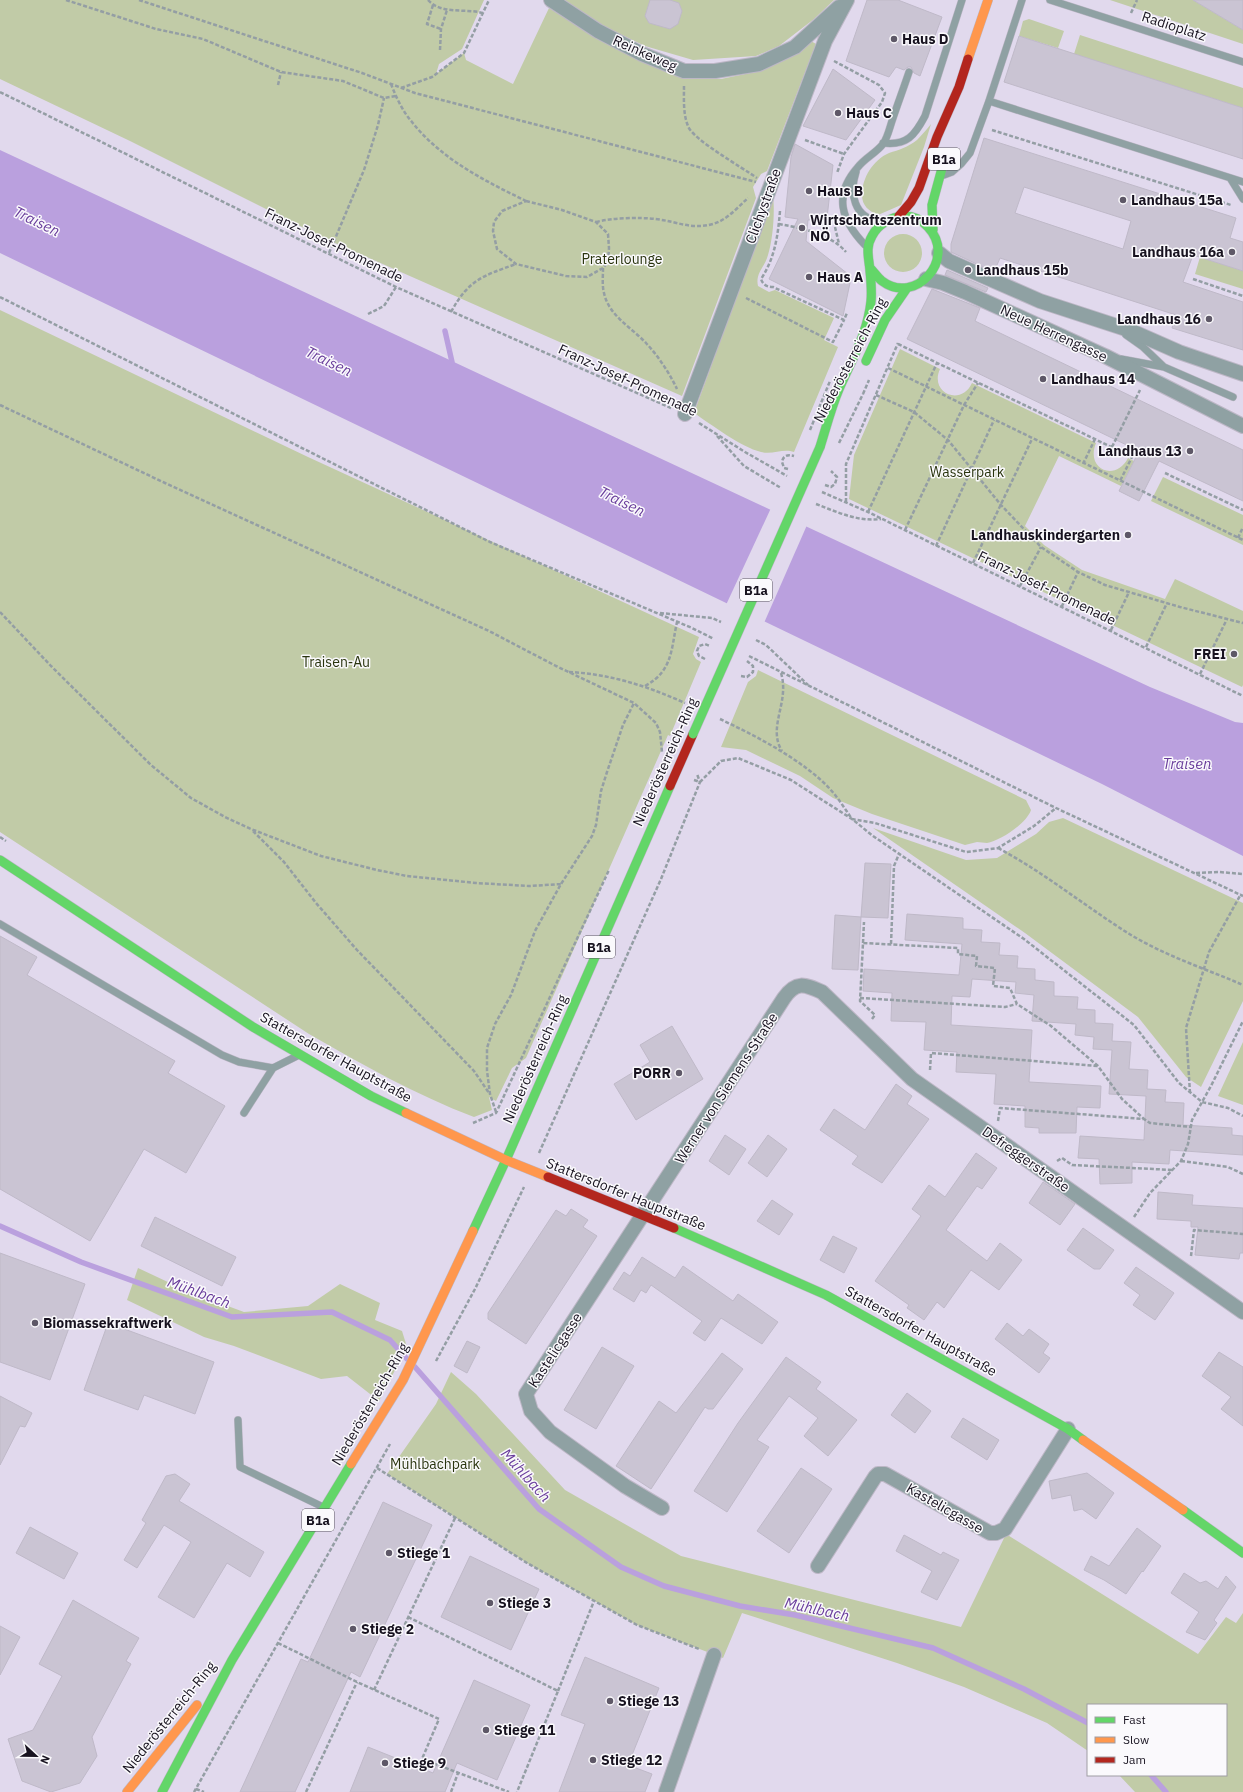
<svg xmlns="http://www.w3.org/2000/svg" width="1243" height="1792" font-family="'IBM Plex Sans',sans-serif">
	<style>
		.green { fill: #c1cba7 }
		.water { fill: #baa0de }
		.pier { fill: #e1d9ed }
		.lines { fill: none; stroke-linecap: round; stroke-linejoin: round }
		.stream { stroke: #baa0de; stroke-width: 5.5 }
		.building { fill: #cac4d3; stroke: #bfb9c8; fill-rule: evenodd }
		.lane-casing { stroke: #bdb7c6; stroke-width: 8 }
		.street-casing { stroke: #bdb7c6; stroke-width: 16 }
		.fast-casing { stroke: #bdb7c6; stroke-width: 10 }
		.slow-casing { stroke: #bdb7c6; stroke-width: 10 }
		.jam-casing { stroke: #bdb7c6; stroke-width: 10 }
		.path { stroke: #949ea4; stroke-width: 2.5; stroke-dasharray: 4 2; stroke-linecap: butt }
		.lane { stroke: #8fa1a3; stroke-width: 7 }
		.street { stroke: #8fa1a3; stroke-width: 14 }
		.fast { stroke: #63d668; stroke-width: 9 }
		.slow { stroke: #ff974d; stroke-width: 9 }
		.jam { stroke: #b3261e; stroke-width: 9 }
		.fast-bridge-casing { stroke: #bdb7c6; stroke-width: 10; stroke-linecap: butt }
		.path-bridge { stroke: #949ea4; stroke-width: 2.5; stroke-dasharray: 4 2; stroke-linecap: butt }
		.fast-bridge { stroke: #63d668; stroke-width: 9 }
		.poi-dot { fill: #5e5867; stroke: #faf9fc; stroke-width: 1.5 }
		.labels { text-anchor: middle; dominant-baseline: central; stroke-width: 3; stroke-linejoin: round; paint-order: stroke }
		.shield { fill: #faf9fc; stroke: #5b5761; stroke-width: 1 }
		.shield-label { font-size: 13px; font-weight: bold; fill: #17121f }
		.street-label { font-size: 14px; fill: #17121f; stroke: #faf9fc }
		.poi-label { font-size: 14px; font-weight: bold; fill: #17121f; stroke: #faf9fc; text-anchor: start }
		.park-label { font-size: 14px; fill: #29340e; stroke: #faf9fc }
		.water-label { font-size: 15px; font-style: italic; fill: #693d9b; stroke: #faf9fc }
	</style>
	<rect width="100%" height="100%" fill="#e1d9ed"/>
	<!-- green -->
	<path class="green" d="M0 0H484L462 49 439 64 436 74 464 53 466 60 513 84 549 8 595 37 676 74 700 78 721 79 760 71 797 51 811 41 816 44 767 171 761 174 753 187 756 198 682 396 326 239 130 141 0 79Z
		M563 0H834L814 19 779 46 756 56 693 60 645 46 601 25Z
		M1110 0H1193L1243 30V44Z
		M1029 19 1064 31 1058 48 1019 36 1023 21Z
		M1080 35 1243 88V108L1074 54Z
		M931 124 924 147 901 205 878 215C869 211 862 206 862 195 862 178 873 160 889 153 899 150 908 147 917 140 922 135 927 129 931 124Z
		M773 196C775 212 773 239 768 255 765 267 755 273 758 286L769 292 775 290 834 318 824 340 838 347 794 452C783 448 773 455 761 452 741 447 712 425 694 413Z
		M884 253a19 19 0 1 1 38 0a19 19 0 1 1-38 0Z
		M1200 257 1243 271V289L1195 274Z
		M0 310 308 457 699 637 693 654 696 659 701 662 670 736 668 735 526 1058 512 1068 496 1101 489 1097 492 1110 474 1117C416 1095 363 1065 309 1034L0 832Z
		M900 349 940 369C929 393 961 407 972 383L1096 443C1085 470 1116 482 1128 458L1134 461 1121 486 1059 456 1025 526 1044 545 1082 570 1165 599 1175 579 1243 611V685L1242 687 849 499 854 455Z
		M1163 477 1243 515V545L1151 501Z
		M758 670 1026 800 1031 810C1027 823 1000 841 987 843 984 843 980 842 977 842 973 843 969 844 965 845L872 814 833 798 800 776 746 750 721 747 748 682 756 676Z
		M1063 818 1243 903V1001L1201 1087 1186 1077 1138 1017 1025 933 873 828 966 860 997 858 1036 834 1049 822Z
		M1243 1042V1105L1218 1096Z
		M138 1268 187 1291 244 1312 308 1306 340 1284 380 1303 375 1320 402 1331 407 1347 379 1401 347 1376 321 1379 234 1346 204 1337 127 1300Z
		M451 1372 476 1394 565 1490 681 1556 961 1627 1006 1534 1198 1654 1226 1617 1236 1623 1243 1613V1792H1135L1119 1775H1226V1705H1088V1751L1047 1723 964 1687 897 1663 742 1613 723 1658 637 1625 527 1563 387 1474 436 1404Z"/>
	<!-- water -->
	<path class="water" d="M0 150 1150 687 1235 722 1243 723V856L1102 784 0 253Z"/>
	<!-- pier -->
	<path class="pier" d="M771 508 807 525 764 623 726 605Z"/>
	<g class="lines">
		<!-- stream -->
		<path class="stream" d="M445 331 452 362
			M0 1226 81 1262 232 1317 332 1312 390 1340 407 1359
			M415 1367 539 1509 621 1567 664 1586 740 1606 795 1615 933 1648 1024 1689 1088 1723
			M1151 1775 1166 1792"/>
	</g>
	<!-- building -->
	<path class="building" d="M650 0H670L679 3 682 11 678 24 670 29 649 23 645 16Z
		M867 0H898L942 17 920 76 914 73 911 67H908L904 70 896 67 889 77 846 61Z
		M1193 0H1243V30Z
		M1019 36 1243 108V159L1004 82Z
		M833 69 875 100 846 140 803 126Z
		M984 138 1236 218 1230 238 1243 242V271L1193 255 1183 282 1243 302V350L1172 328 1176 315 1000 258 994 272 951 252V244ZM1024 187 1131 221 1123 249 1015 213Z
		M795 144 833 165 827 218 808 220 806 241 848 274 850 283 843 316 769 279 798 219 785 217 791 157Z
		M947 270 988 288 986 292 945 275Z
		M932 289 980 308 975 321 1243 450V501L1159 461 1139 501 1119 491 1139 451 907 339Z
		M865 863 891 864 888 918 861 917Z
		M907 914 963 918V929L982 930 981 942 1000 943 999 955 1018 956 1017 968 1035 969V980L1054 982V996L1078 997 1077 1009 1095 1010V1023L1113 1024 1112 1041 1131 1042 1129 1069 1148 1070 1147 1089 1166 1090 1165 1102 1184 1103 1183 1125 1232 1128V1135L1243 1136V1155L1170 1150 1169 1164 1132 1162V1183L1100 1184 1099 1159 1078 1158 1080 1136 1144 1140 1146 1096 1109 1094 1112 1050 1093 1049 1094 1037 1075 1035 1076 1024 1032 1021 1034 995 1015 993 1016 982 972 979 970 997 952 996 951 1025 1032 1030 1029 1082 1101 1086 1100 1108 1077 1107 1076 1133H1039V1128L1025 1127V1106L994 1104 996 1074 956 1072 957 1052 924 1050 926 1022 891 1021 892 993 863 991 864 969 959 975 962 944 905 940Z
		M835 915 861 917 858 970 832 969Z
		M0 936 37 957 27 975 175 1061 168 1073 225 1106 186 1173 144 1149 90 1241 0 1189Z
		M672 1026 703 1079 636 1120 614 1084 650 1062 640 1045Z
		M896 1084 912 1096 907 1104 929 1119 882 1183 852 1164 858 1156 820 1130 834 1109 865 1130Z
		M725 1135 746 1149 729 1175 709 1161Z
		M768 1135 787 1149 767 1177 748 1163Z
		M976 1153 997 1168 982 1189 977 1186 946 1230 987 1261 1000 1243 1022 1260 999 1290 971 1270 944 1308 937 1302 924 1320 907 1308 909 1305 875 1281 921 1216 912 1209 929 1185 945 1197Z
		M1043 1182 1075 1204 1060 1225 1029 1203Z
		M1158 1192 1193 1195 1192 1205 1243 1208V1253H1240L1239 1259 1195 1255 1198 1227H1191V1221L1157 1219Z
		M772 1200 793 1214 779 1235 757 1221Z
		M571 1209 588 1220 583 1227 597 1236 526 1344 488 1319V1313L556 1210 566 1216Z
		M155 1217 236 1257 222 1286 141 1246Z
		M1083 1228 1114 1250 1100 1269H1094L1067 1250Z
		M833 1236 857 1248 844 1273 820 1260Z
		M0 1253 85 1284 50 1380 0 1362Z
		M642 1257 675 1278 683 1266 733 1301 738 1294 778 1322 762 1344 721 1318 705 1341 693 1333 702 1321 651 1285 646 1293 641 1290 634 1302 613 1289 624 1272 630 1276Z
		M1136 1267 1174 1293 1155 1320 1133 1305 1140 1295 1124 1283Z
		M108 1323 214 1362 195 1414 144 1395 138 1410 84 1390Z
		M1007 1323 1023 1336 1029 1329 1049 1344 1043 1353 1050 1358 1039 1373 995 1339Z
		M467 1341 480 1347 467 1373 454 1366Z
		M602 1347 634 1366 596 1429 564 1410Z
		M1219 1352 1243 1367V1426L1221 1409 1231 1397 1202 1376Z
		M722 1353 743 1369 713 1409H708L705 1407 651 1489 616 1466 659 1401 676 1413Z
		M786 1357 821 1382 816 1389 857 1420 828 1456 804 1436 818 1418 789 1396 757 1440 769 1447 727 1512 694 1491 738 1423Z
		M907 1393 931 1411 915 1433 891 1415Z
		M0 1396 32 1413 25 1427 20 1426 0 1465Z
		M963 1418 999 1440 987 1460 951 1437Z
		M801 1468 832 1489 789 1553 757 1531Z
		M1087 1473 1114 1493 1096 1519 1082 1509 1074 1511 1071 1495 1052 1499 1049 1481Z
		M175 1474 190 1484 179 1501 264 1552 250 1577 227 1563 194 1618 158 1597 191 1542 164 1525 137 1568 124 1560 146 1523 142 1520 166 1476Z
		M383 1502 432 1525 360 1677 351 1672 295 1792H240L301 1659 308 1662Z
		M30 1527 78 1553 64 1579 16 1553Z
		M1137 1528 1161 1546 1143 1572 1142 1571 1126 1594 1104 1580 1084 1570 1091 1556 1109 1566Z
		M904 1535 941 1555 943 1552 959 1560 937 1600 921 1592 932 1571 896 1551Z
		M470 1556 539 1589 511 1650 441 1617Z
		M1184 1573 1200 1583 1206 1581 1218 1589 1226 1576 1236 1587 1214 1620 1217 1623 1205 1640 1186 1632 1199 1612 1171 1593Z
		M73 1600 139 1638 126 1661 131 1664 92 1737 97 1756 80 1783 51 1792 22 1781 8 1739 33 1730 62 1676 39 1664Z
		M0 1626 20 1637 0 1675Z
		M585 1657 659 1688 628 1765 652 1774 645 1792H559L585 1724 561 1715Z
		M474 1680 530 1705 497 1780 457 1763 445 1792H350L368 1747 433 1773Z"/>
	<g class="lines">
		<defs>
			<path id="lane" d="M1050 0 1243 62
				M989 101 1243 182
				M883 143C907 146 915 135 925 116L962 0
				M856 172C849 193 854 218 879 221
				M944 175 952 172 961 164 970 153 989 101 1022 0
				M1230 178 1243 199
				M865 245C841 220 833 195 858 167 865 158 876 153 883 144 888 137 890 126 893 118 898 103 904 87 909 72
				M1126 335 1143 347 1164 367
				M1121 359 1164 367 1233 397
				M0 924 222 1055 239 1062 273 1068
				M244 1113 273 1068 297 1056
				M238 1420 240 1467 323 1507"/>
			<path id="street" d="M551 0 598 31 642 54 684 71H715L759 64 795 47 839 7
				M939 253 949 261 967 269 1040 301 1129 330 1179 352 1243 374
				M926 279 943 283 965 292 1105 356 1243 426
				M685 414 825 41 847 0
				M662 1508 625 1486 550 1432 531 1411 526 1394 784 998C796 981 804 984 822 992L912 1079 1243 1312
				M818 1566 875 1477 878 1474H885L990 1533H996L1005 1529 1068 1429
				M666 1792 714 1655"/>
			<path id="fast" d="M933 230 932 205 944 161
				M866 361 885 320 907 288
				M820 447C826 428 831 408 839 389 851 361 868 333 871 301 872 291 871 281 870 271 869 258 865 248 872 236 878 224 891 217 904 216 913 216 922 220 928 227 958 259 915 306 882 281 878 278 874 272 870 268
				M0 860 253 1027 371 1096 406 1113
				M674 1228 826 1295 1068 1429 1083 1440
				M473 1231 506 1160 670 786
				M1183 1510 1243 1553
				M162 1792 232 1660 351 1464"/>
			<path id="slow" d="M968 59 988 0
				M406 1113 506 1160 548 1177
				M1083 1440 1183 1510
				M351 1464 403 1380 473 1231
				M127 1792 197 1705"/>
			<path id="jam" d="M899 216 911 202 919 188 937 137 959 87 968 59
				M670 786 693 734
				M548 1177 674 1228"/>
		</defs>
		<!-- lane casing -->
		<use href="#lane" class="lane-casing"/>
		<!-- street casing -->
		<use href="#street" class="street-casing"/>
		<!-- fast casing -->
		<use href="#fast" class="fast-casing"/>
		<!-- slow casing -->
		<use href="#slow" class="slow-casing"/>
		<!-- jam casing -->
		<use href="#jam" class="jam-casing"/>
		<!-- path -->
		<path class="path" d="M66 0 156 29 203 39 281 72 343 81 384 98 396 96
			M139 0 362 73 415 93 756 182
			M428 0C442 15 464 8 483 13
			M433 5 427 24 441 29
			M1131 13 1137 0
			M440 50 441 29 447 10
			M834 61 879 85 885 93 882 102 844 154 837 173
			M391 84C396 97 403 112 412 122 441 159 485 181 526 201
			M278 85 281 72
			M684 86C684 99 683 114 688 126 692 139 743 168 757 178
			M401 88 432 77 464 53 489 0
			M0 92 396 287 671 408
			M992 130 1231 205
			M805 140 844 154
			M526 201 562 210 596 222 608 234 609 248 608 262 603 268 587 277 566 276 516 264 497 249 493 231 494 222 502 211Z
			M780 211C778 235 775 258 761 279 763 285 767 287 773 287L844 320 847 313
			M596 222C611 218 640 217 655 219 676 221 691 230 713 224 727 220 738 207 748 198
			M779 224C801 228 831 234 846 252
			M835 227 839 244
			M329 253 364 170 378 125 384 98
			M603 268C603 276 602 286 604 293 609 316 631 327 646 343 658 356 669 372 677 389
			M1193 279 1243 296
			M0 297 490 542 692 628 714 639
			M746 298 833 342 844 320
			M451 312C469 279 483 276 516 264
			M368 314 384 306 396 287
			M898 344 1132 457 1120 481
			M888 368 1243 540
			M863 394 869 380
			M876 395 914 412 948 440 1001 505 1041 547 1078 572 1105 585 1180 607 1243 623
			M0 405 165 483 489 631 556 666 634 703 656 723 660 732 662 752
			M699 423 745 452 787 476
			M717 436 744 466 781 488
			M1112 447 1140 390
			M1083 464 1095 439
			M788 469 784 468 782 462C783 456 787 454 794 456
			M1165 473 1243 510
			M825 485 831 487 835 484 837 477 831 471
			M822 492 868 512 1243 696
			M846 502V464L898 343
			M816 504C837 512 858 522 881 519
			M868 512 937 363
			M905 530 964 405 978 383
			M1238 538 1243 527
			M936 546 994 420
			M973 563 1032 439
			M1020 586 1041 547
			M1062 606 1078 572
			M0 612 51 666 151 765 191 798 225 817 251 829 321 856 377 870 407 876 476 883 529 886 561 884
			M660 613 712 618 721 622
			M1111 630 1129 592
			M756 640 766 645 808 685
			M1146 647 1167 603
			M749 656 1056 808 1243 896
			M705 659 699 656 697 651 699 646 705 644 710 646
			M569 672C610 674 647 686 685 703
			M781 673C790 702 767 727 782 751
			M1200 674 1227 619
			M741 676 747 677 753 672V666L747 661
			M645 686C673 671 671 649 677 622
			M720 719C756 736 803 760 830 789 839 799 845 809 852 819L875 823 966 852 998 848 1034 826 1056 808
			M694 780 700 782 721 761 738 758 791 780 852 819 873 836 1024 939 1134 1025 1179 1083 1202 1102 1228 1108 1243 1116
			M253 831 284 862 316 903 357 950 474 1071 489 1093
			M0 837 6 841
			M998 848C1045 873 1086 907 1131 935 1166 956 1206 969 1243 985
			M1196 873 1219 872 1243 874
			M863 943 864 922
			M891 944 894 866 899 854
			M860 998 1005 1007 1017 1004
			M872 1019 875 1015 860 1001 863 943 958 948V954L977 956 976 966 995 968 993 986 1010 988 1017 1004 1051 1026 1098 1066 1122 1099 1144 1119
			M930 1070 931 1053 1098 1066
			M1190 1093 1186 1028 1209 952 1241 894
			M496 1112 490 1094 487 1071V1048L495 1024 511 995 535 931 561 884 592 836 596 825 601 791 607 772 623 725 634 703
			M998 1121 1000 1108 1144 1119 1150 1123 1191 1127
			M473 1123 496 1113 609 870
			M539 1153 661 879 700 782 697 774
			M1057 1161 1062 1158 1072 1165 1173 1170
			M1181 1161 1228 1167 1243 1174
			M1134 1217 1150 1193 1181 1161 1188 1144 1192 1120 1211 1086 1243 1021
			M1191 1256 1194 1230 1243 1234
			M436 1361 475 1289 524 1187
			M377 1468 527 1563 637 1625 699 1649
			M408 1617 558 1691 517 1792
			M278 1643 357 1682 439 1719 422 1759 509 1792
			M374 1690 455 1518
			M558 1691 594 1601
			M196 1789 204 1792
			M194 1792 390 1444
			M306 1792 357 1682
			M451 1792 458 1773"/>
		<!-- lane -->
		<use href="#lane" class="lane"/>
		<!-- street -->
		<use href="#street" class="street"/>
		<!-- fast -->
		<use href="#fast" class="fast"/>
		<!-- slow -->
		<use href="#slow" class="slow"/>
		<!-- jam -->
		<use href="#jam" class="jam"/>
		<defs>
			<path id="fast-bridge" d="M693 734 820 447"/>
		</defs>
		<!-- fast-bridge casing -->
		<use href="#fast-bridge" class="fast-bridge-casing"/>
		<!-- path-bridge -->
		<path class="path-bridge" d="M810 430 830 381
			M839 443 863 394"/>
		<!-- fast-bridge -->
		<use href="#fast-bridge" class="fast-bridge"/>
	</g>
	<!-- markers -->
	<g class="poi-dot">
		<circle cx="894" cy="39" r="4"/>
		<circle cx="838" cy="113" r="4"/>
		<circle cx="809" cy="191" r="4"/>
		<circle cx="1123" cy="200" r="4"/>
		<circle cx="802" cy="228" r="4"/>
		<circle cx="1232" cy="252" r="4"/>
		<circle cx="968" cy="270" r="4"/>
		<circle cx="809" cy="277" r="4"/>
		<circle cx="1209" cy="319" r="4"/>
		<circle cx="1043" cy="379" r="4"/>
		<circle cx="1190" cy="451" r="4"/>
		<circle cx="1128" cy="535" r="4"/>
		<circle cx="1234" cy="654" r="4"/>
		<circle cx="679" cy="1073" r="4"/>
		<circle cx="35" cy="1323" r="4"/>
		<circle cx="389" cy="1553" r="4"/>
		<circle cx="490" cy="1603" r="4"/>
		<circle cx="353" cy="1629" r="4"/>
		<circle cx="610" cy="1701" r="4"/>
		<circle cx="486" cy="1730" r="4"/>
		<circle cx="593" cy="1760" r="4"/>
		<circle cx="385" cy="1763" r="4"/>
	</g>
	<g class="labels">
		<!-- shield labels -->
		<g class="shield">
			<rect x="928" y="148" width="32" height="22" rx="3"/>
			<rect x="740" y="579" width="32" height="22" rx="3"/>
			<rect x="583" y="936" width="32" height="22" rx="3"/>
			<rect x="302" y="1509" width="32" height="22" rx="3"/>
		</g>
		<g class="shield-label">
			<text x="944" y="159">B1a</text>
			<text x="756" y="590">B1a</text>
			<text x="599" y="947">B1a</text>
			<text x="318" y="1520">B1a</text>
		</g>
		<!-- street labels -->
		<g class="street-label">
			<text transform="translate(1174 26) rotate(18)">Radioplatz</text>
			<text transform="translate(645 53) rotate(24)">Reinkeweg</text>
			<text transform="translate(763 206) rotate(-70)">Clichystraße</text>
			<text transform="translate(334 245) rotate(26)">Franz-Josef-Promenade</text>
			<text transform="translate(1054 333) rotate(25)">Neue Herrengasse</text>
			<text transform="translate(850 360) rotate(-62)">Niederösterreich-Ring</text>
			<text transform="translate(628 380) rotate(25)">Franz-Josef-Promenade</text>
			<text transform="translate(1047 588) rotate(26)">Franz-Josef-Promenade</text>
			<text transform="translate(665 762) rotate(-66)">Niederösterreich-Ring</text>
			<text transform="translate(336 1057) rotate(29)">Stattersdorfer Hauptstraße</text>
			<text transform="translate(535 1059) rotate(-66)">Niederösterreich-Ring</text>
			<text transform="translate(726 1088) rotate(-57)">Werner von Siemens-Straße</text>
			<text transform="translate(1026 1159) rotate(35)">Defreggerstraße</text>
			<text transform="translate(626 1194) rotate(22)">Stattersdorfer Hauptstraße</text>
			<text transform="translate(921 1331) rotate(29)">Stattersdorfer Hauptstraße</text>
			<text transform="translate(555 1350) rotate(-57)">Kastelicgasse</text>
			<text transform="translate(370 1404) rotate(-60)">Niederösterreich-Ring</text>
			<text transform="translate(945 1508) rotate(30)">Kastelicgasse</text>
			<text transform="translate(169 1717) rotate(-51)">Niederösterreich-Ring</text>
		</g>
		<!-- poi labels -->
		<g class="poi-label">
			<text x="902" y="39">Haus D</text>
			<text x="846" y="113">Haus C</text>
			<text x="817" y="191">Haus B</text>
			<text x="1131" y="200">Landhaus 15a</text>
			<text x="810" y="220">Wirtschaftszentrum<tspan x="810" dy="16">NÖ</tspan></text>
			<text x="1224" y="252" text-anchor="end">Landhaus 16a</text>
			<text x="976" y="270">Landhaus 15b</text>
			<text x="817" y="277">Haus A</text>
			<text x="1201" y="319" text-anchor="end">Landhaus 16</text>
			<text x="1051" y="379">Landhaus 14</text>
			<text x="1182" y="451" text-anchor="end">Landhaus 13</text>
			<text x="1120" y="535" text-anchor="end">Landhauskindergarten</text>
			<text x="1226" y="654" text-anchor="end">FREI</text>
			<text x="671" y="1073" text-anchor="end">PORR</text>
			<text x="43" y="1323">Biomassekraftwerk</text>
			<text x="397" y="1553">Stiege 1</text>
			<text x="498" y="1603">Stiege 3</text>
			<text x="361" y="1629">Stiege 2</text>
			<text x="618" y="1701">Stiege 13</text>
			<text x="494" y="1730">Stiege 11</text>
			<text x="601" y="1760">Stiege 12</text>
			<text x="393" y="1763">Stiege 9</text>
		</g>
		<!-- park labels -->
		<g class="park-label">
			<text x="622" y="259">Praterlounge</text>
			<text x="967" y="472">Wasserpark</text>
			<text x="336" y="662">Traisen-Au</text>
			<text x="435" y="1464">Mühlbachpark</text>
		</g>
		<!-- water labels -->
		<g class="water-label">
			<text transform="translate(37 221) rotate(26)">Traisen</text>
			<text transform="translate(329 361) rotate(26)">Traisen</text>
			<text transform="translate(622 501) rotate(26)">Traisen</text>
			<text x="1187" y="763">Traisen</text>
			<text transform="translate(199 1292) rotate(20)">Mühlbach</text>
			<text transform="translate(526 1475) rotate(48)">Mühlbach</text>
			<text transform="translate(817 1609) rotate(12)">Mühlbach</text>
		</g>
	</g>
	<!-- legend -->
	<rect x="1087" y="1704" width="140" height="72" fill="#faf9fc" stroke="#9f9da4"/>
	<rect x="1095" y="1717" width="20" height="6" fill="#63d668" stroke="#9f9da4"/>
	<text x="1123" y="1724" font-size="12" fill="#17121f">Fast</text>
	<rect x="1095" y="1737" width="20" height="6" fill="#ff974d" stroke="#9f9da4"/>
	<text x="1123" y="1744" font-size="12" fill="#17121f">Slow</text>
	<rect x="1095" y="1757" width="20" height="6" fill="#b3261e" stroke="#9f9da4"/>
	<text x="1123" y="1764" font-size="12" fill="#17121f">Jam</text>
	<!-- north arrow -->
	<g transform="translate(36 1756) rotate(112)" stroke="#faf9fc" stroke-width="3" paint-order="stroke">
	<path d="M0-3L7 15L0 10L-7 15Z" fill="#17121f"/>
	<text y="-6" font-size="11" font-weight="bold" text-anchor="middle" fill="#17121f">N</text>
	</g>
</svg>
